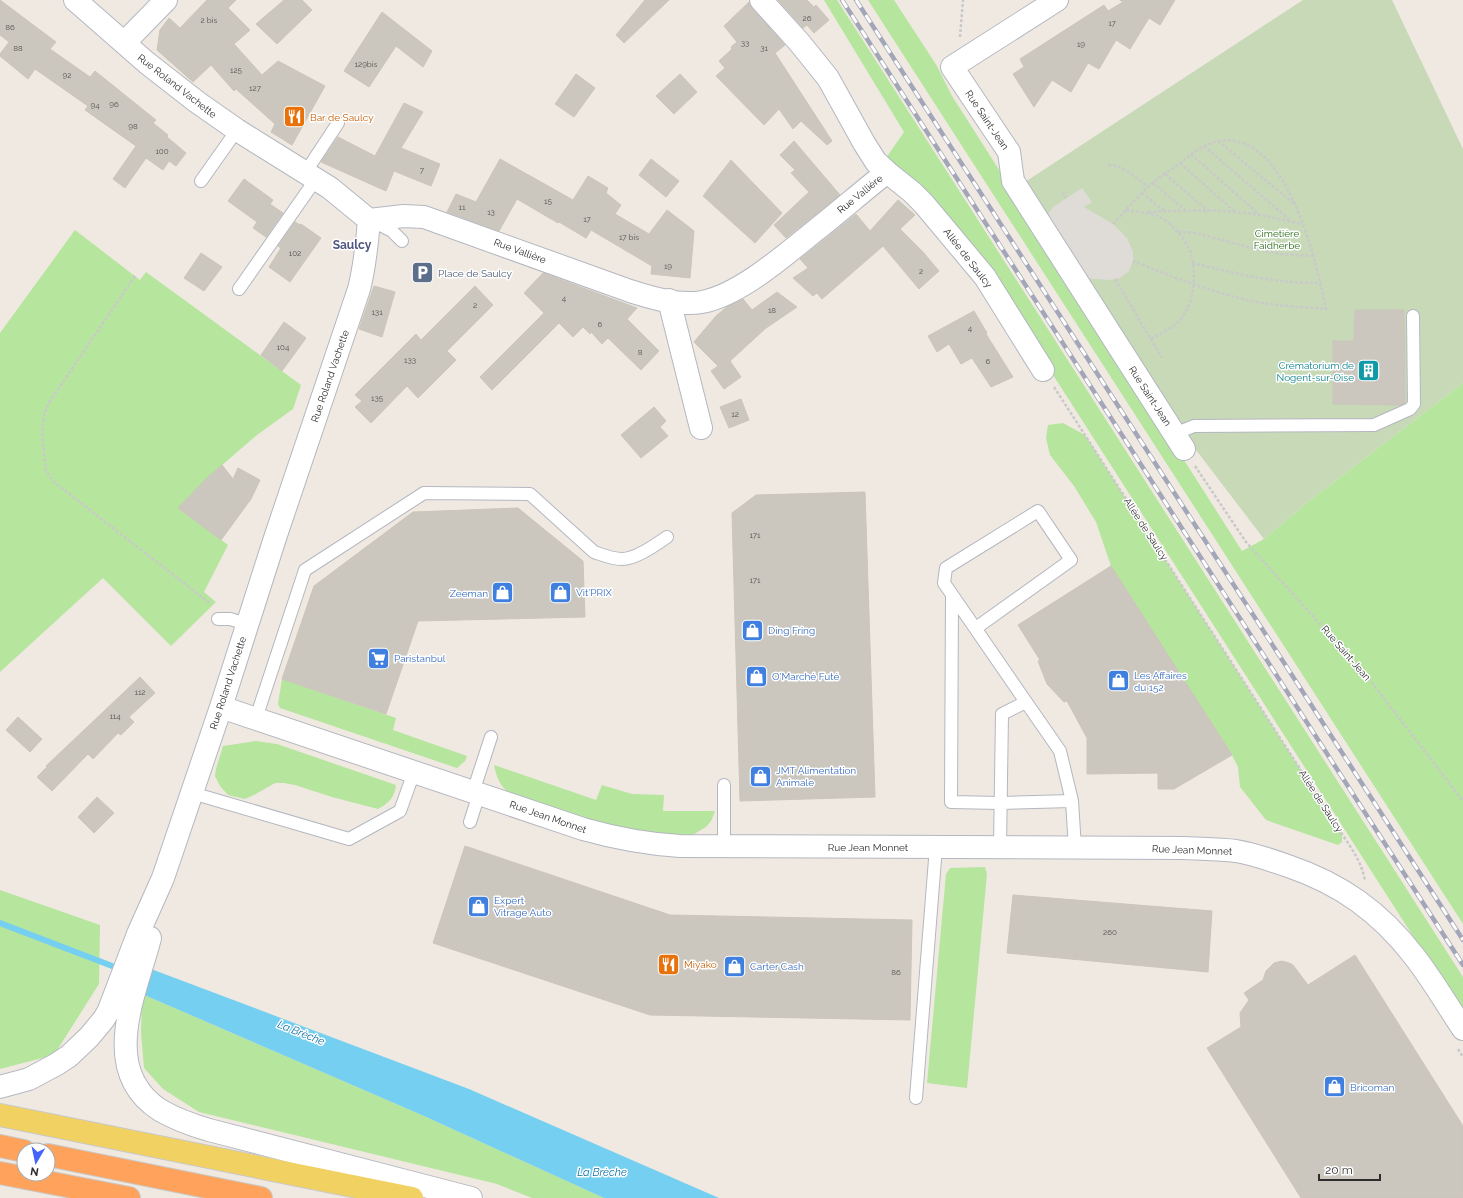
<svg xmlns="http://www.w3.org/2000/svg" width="1463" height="1198" font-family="Raleway,sans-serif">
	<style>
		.green { fill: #b6e59e }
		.cemetery { fill: #c8d9b8 }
		.plaza { fill: #dfdcd8 }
		.water { fill: #75cff0 }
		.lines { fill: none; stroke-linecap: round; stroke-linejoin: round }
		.stream { stroke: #75cff0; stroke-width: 6 }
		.building { fill: #cbc7bf; stroke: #cbc5ba }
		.lane-casing { stroke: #b4b7c1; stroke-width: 14 }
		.street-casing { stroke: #b4b7c1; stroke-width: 24 }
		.primary-casing { stroke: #c9c9c9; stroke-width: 24 }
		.highway-casing { stroke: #c9c9c9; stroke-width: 24 }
		.path { stroke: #c9c9c9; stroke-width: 2.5; stroke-dasharray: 3 2; stroke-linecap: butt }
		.lane { stroke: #fff; stroke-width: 12 }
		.street { stroke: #fff; stroke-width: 22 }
		.primary { stroke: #f2d163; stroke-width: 22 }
		.highway { stroke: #ffa35c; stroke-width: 22 }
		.rail-casing { stroke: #a3a6b8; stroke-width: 4.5 }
		.rail { stroke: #fff; stroke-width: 3; stroke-dasharray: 9; stroke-linecap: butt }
		.labels { text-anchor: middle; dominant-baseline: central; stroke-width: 3; stroke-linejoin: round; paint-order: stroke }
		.number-label { font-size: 8px; fill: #555452 }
		.street-label { font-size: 10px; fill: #2e2e2e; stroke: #fff }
		.food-label { font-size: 10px; fill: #c56008; stroke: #fff; text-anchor: start }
		.park-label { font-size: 10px; fill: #2c6e1b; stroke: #fff }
		.service-label { font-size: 10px; fill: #4e5e75; stroke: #fff; text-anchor: start }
		.culture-label { font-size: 10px; fill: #0d838f; stroke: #fff; text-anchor: end }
		.shop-label { font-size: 10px; fill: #366cbe; stroke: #fff; text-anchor: start }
		.water-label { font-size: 11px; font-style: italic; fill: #0d6fa3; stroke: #fff }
		.quarter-label { font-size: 12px; font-weight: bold; fill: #4d5680; stroke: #fff }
	</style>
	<rect width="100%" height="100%" fill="#efe9e1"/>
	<!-- green -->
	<path class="green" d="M824 0H837L1463 977V1014L1003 297 886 158 904 132Z
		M868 0H894L937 66 952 96 1242 551 1264 539 1309 501 1463 383V924Z
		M75 230 140 280 146 272 301 385 293 409 257 435 206 479 179 508 228 545 204 592 216 602 171 646 103 578 0 672V333Z
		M1063 423 1085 435 1342 834V842L1338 845 1266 820 1240 787 1238 767 1232 755 1111 566 1096 522 1074 486 1050 455 1046 438 1048 425Z
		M282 679 396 718 393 730 467 756 465 761 457 768 280 708 278 704Z
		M256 741 277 744 396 785C395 797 388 804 378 809L332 797 295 785 284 783H275L254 795 245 799 228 795 220 786 215 776 216 769 223 746Z
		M494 765 596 800 602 785 632 794 664 795 663 811H715L711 821 706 827 689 837 665 835 615 828 509 793C500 786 496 776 494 765Z
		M985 867 987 874 967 1088 927 1083 946 874 950 868Z
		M0 890 100 925 99 984 54 1055 0 1069Z
		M142 994 424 1116 604 1198H532L497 1184 199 1112 163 1089 144 1068 141 1032Z"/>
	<!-- cemetery -->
	<path class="cemetery" d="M1303 0H1392L1463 149V383L1309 501 1264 539 1193 446 1025 182Z"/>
	<!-- plaza -->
	<path class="plaza" d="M1082 188 1092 202 1084 207 1113 224 1127 238 1133 252V261L1129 271 1120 278 1110 280 1084 278 1046 217 1053 207Z"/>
	<!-- water -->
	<path class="water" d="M151 969 469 1089 719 1198H604L424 1116 142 994Z"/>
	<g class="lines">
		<!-- stream -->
		<path class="stream" d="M0 923 120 969"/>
	</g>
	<!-- building -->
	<path class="building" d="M0 0 56 42 50 49 90 77 95 71 156 120 153 123 168 135 167 137 186 153 176 166 169 161 163 170 146 158 125 188 113 179 136 146 85 110 88 106 35 69 28 79 0 56V54L9 42 0 35Z
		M207 0H236L228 8 250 30 234 44 262 75 278 61 325 86 292 145 271 132 275 124 236 89 234 91 211 65 193 82 157 50 160 30 169 18 180 28Z
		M284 0H302L312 10 277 44 256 24Z
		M645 0H669L624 43 616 35Z
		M778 0H807L814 7 816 5 829 20 814 33 807 25 803 28Z
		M1120 0H1175L1160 25 1149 18 1130 49 1116 40 1099 69 1088 63 1071 92 1052 80 1034 107 1013 74 1024 67 1020 59 1104 5 1108 11 1123 2Z
		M749 2 752 8 785 45 775 53 832 141 827 145 801 121 793 129 779 109 764 125 716 76 725 68 719 61 732 49 731 47 737 42 724 26Z
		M382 12 432 51 423 67 396 46 369 87 344 71Z
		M576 74 595 88 574 117 555 104Z
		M680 74 697 92 674 114 656 96Z
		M404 103 423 112 401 148 440 164 431 186 394 171 386 191 321 162 338 137 375 156Z
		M794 141 840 195 786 238 774 225 809 192 791 173 795 170 780 155Z
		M500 159 573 200 588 176 608 188 606 193 621 205 615 214 649 234 667 210 694 231 690 278 651 274 652 266 591 230 586 238 559 222 558 223 517 199 499 231 447 212 456 194 476 202Z
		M651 159 679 181 666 197 639 175Z
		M731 160 782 213 755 243 703 196Z
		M244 179 273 200 270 204 283 213 266 237 253 228 257 222 228 201Z
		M898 200 915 215 900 229 923 252 939 271 919 289 883 246 822 299 817 293 813 296 793 278 808 268 800 259 856 214 870 231Z
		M295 222 300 225 301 224 321 238 290 282 269 267 281 248 278 246Z
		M201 253 222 267 204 291 184 278Z
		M543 273 637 308 627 319 659 351 641 370 608 338 602 344 591 332 590 334 583 327 573 337 559 323 492 390 480 377 544 313 524 293Z
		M374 286 395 292 382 337 359 329Z
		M475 286 493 305 447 351 456 360 418 398 407 386 371 423 355 407 362 401 355 395 416 334 421 340Z
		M777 292 797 307 766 328 730 361 741 377 724 389 711 371 718 366 694 342 716 316 728 306 743 299 752 310Z
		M1355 310H1404L1405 403 1401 405 1333 404V341H1354Z
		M974 311 987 333 986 334 1013 377 991 387 972 358 961 364 949 344 937 352 928 336Z
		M284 322 306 338 282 371 261 355Z
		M741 399 749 420 729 428 720 407Z
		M654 407 666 421 660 427 668 436 641 458 621 435Z
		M222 465 233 479 238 468 260 480 251 499 221 540 178 508 207 478Z
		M865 492 875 797 740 801 732 513 756 495Z
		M518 508 583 561 585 617 418 621 386 714 282 679 314 586 413 512Z
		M1111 566 1232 755 1174 789H1158V773L1087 774V738L1067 701 1064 702 1047 684 1038 661 1040 660 1018 625Z
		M140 677 155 693 129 717 134 722 121 735 118 733 93 759 88 754 52 791 37 777 47 767 46 766Z
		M18 717 42 739 30 752 6 730Z
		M97 797 114 813 94 833 78 817Z
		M465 846 670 915 912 920 910 1020 650 1015 433 943Z
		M1013 895 1212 911 1208 972 1007 953Z
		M1355 955 1463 1126V1198H1301L1207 1048 1241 1027 1240 1013 1249 1000 1244 993 1263 980 1266 971 1274 963 1282 961 1289 963 1293 965 1308 985Z"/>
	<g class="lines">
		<defs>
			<path id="lane" d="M305 173 338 123
				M201 181 237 130
				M374 222 392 231 402 241
				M239 289 316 179
				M1174 434 1194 426 1374 425 1410 409 1414 404 1413 316
				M952 595 951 802 1000 803 1072 801
				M218 619H230L247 624
				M976 628 1071 560 1038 511 946 568 944 583 1026 702
				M256 718 305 570 424 493 530 494 594 552C603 555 612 559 622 559 636 559 655 545 667 537
				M724 785V846
				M473 792 491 737
				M192 793 349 839 400 811 414 772
				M470 822 479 794
				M1000 847 1002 714 1026 702 1060 751 1072 801 1075 848
				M916 1098 936 847"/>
			<path id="street" d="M75 0 147 63 197 102 237 130 330 188 369 220
				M761 0 799 42 828 78 864 143 876 162 887 172 912 192 924 204 985 277 1043 370
				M1057 0 952 67 1009 152 1013 181 1184 449
				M124 43 166 0
				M369 220 404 216 424 217 630 291C652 298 678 306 702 302 740 295 786 254 816 230 840 211 863 191 887 172
				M669 300 701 428
				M221 707 583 829C615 838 646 844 680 846L1184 848C1201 849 1219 849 1236 851 1254 854 1271 860 1288 866 1341 884 1380 912 1414 956 1432 979 1447 1005 1463 1029
				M150 938C136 993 98 1070 160 1110 175 1119 192 1125 209 1130L471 1198
				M0 1087 29 1079 57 1064 69 1056 89 1037 104 1019 109 1010 138 934 163 878 221 707 275 538 359 289C365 266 367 244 369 220"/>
			<path id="primary" d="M0 1115 412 1198"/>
			<path id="highway" d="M0 1146 24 1151
				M48 1155 261 1198
				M0 1173 129 1198"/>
		</defs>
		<!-- lane casing -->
		<use href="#lane" class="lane-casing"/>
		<!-- street casing -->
		<use href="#street" class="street-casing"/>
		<!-- primary casing -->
		<use href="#primary" class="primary-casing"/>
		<!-- highway casing -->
		<use href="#highway" class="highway-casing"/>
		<!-- path -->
		<path class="path" d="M960 37 963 0
			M1218 141 1293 203
			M1204 146 1291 221
			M1191 154 1261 216
			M1180 163 1235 212
			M1108 165C1123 165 1137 178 1148 187
			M1165 174 1208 211
			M1153 183 1185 210
			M1063 192 1066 198
			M1142 193 1164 211
			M1126 210C1138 212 1151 212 1162 218 1173 225 1185 238 1190 251 1197 271 1195 301 1181 319 1174 328 1161 333 1151 339
			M1148 212C1183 210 1218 209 1253 214 1269 216 1286 221 1302 224
			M1113 224C1125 211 1136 198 1149 186 1159 177 1172 169 1183 161 1192 153 1202 146 1214 142 1220 140 1229 140 1235 141 1291 151 1316 261 1326 309 1301 307 1276 306 1252 301 1211 292 1172 277 1133 261
			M1178 232H1185L1195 233 1256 249 1281 254 1313 256
			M1192 263C1235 273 1276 284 1321 283
			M135 276 48 404 44 416 42 433 46 471 55 483 211 604
			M1115 279 1162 358
			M1054 387 1342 834C1352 849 1362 863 1365 881
			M1195 466 1246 542 1366 675 1463 801
			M1458 1049 1463 1057"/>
		<!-- lane -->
		<use href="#lane" class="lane"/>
		<!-- street -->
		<use href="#street" class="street"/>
		<!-- primary -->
		<use href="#primary" class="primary"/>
		<!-- highway -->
		<use href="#highway" class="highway"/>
		<defs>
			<path id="rail" d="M842 0 1463 965
				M856 0 1463 940"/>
		</defs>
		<!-- rail casing -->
		<use href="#rail" class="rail-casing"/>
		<!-- rail -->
		<use href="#rail" class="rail"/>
	</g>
	<!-- icons -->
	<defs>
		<symbol id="restaurant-square" viewBox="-11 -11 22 22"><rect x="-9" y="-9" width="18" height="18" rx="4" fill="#e8710a" stroke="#fff"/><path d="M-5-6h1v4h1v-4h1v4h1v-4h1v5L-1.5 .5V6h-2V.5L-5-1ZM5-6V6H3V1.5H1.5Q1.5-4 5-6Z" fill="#fff"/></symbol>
		<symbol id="parking-square" viewBox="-11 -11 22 22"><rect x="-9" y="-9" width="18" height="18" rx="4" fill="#5c6f8a" stroke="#fff"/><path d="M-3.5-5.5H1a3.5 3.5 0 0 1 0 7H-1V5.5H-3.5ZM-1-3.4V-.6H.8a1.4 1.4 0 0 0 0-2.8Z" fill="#fff"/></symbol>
		<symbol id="building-square" viewBox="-11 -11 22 22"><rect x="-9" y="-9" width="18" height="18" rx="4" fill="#0f9aa8" stroke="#fff"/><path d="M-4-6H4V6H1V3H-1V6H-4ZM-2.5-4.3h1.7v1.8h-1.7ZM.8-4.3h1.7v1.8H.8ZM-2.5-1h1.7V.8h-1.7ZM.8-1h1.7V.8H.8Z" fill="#fff"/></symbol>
		<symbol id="shop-square" viewBox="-11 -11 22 22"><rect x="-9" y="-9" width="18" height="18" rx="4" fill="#3f7fe0" stroke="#fff"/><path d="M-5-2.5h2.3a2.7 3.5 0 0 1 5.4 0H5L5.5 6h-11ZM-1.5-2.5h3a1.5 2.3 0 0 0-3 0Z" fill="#fff"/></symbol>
		<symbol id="supermarket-square" viewBox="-11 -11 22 22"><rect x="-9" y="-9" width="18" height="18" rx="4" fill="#3f7fe0" stroke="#fff"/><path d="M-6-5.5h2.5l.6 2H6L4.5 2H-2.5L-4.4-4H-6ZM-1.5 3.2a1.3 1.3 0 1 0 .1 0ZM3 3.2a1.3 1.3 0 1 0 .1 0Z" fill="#fff"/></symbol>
	</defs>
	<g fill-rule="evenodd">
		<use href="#restaurant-square" x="282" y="104" width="25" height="25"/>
		<use href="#parking-square" x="410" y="260" width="25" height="25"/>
		<use href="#building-square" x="1356" y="358" width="25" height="25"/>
		<use href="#shop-square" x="548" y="580" width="25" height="25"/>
		<use href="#shop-square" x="490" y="580" width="25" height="25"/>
		<use href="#shop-square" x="740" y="618" width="25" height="25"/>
		<use href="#supermarket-square" x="366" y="646" width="25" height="25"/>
		<use href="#shop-square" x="744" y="664" width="25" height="25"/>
		<use href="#shop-square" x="1106" y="668" width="25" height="25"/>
		<use href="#shop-square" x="748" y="764" width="25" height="25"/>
		<use href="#shop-square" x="466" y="894" width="25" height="25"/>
		<use href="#restaurant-square" x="656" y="952" width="25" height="25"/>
		<use href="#shop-square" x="722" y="954" width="25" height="25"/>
		<use href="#shop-square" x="1322" y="1074" width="25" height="25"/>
	</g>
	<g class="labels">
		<!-- number labels -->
		<g class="number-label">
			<text x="807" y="18">26</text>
			<text x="209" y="20">2 bis</text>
			<text x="1112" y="23">17</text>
			<text x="10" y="27">86</text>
			<text x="745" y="43">33</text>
			<text x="1081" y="44">19</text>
			<text x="18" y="48">88</text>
			<text x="764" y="48">31</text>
			<text x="366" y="64">129bis</text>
			<text x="236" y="70">125</text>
			<text x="67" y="75">92</text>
			<text x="255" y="88">127</text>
			<text x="114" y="104">96</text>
			<text x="95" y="105">94</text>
			<text x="133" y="126">98</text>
			<text x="162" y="151">100</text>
			<text x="422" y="170">7</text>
			<text x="548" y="201">15</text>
			<text x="462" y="207">11</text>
			<text x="491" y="212">13</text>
			<text x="587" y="219">17</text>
			<text x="629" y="237">17 bis</text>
			<text x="295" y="253">102</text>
			<text x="668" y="266">19</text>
			<text x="921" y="271">2</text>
			<text x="564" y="298">4</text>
			<text x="475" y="305">2</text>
			<text x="772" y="310">18</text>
			<text x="377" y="312">131</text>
			<text x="600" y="324">6</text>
			<text x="970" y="328">4</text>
			<text x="283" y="347">104</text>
			<text x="640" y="352">8</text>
			<text x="410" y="360">133</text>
			<text x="988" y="361">6</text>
			<text x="377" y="398">135</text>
			<text x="735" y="414">12</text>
			<text x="755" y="535">171</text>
			<text x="755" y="580">171</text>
			<text x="140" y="692">112</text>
			<text x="115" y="716">114</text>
			<text x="1110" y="932">260</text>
			<text x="896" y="972">86</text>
		</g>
		<!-- street labels -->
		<g class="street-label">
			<text transform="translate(177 86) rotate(38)">Rue Roland Vachette</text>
			<text transform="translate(987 120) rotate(56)">Rue Saint-Jean</text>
			<text transform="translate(860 194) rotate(-39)">Rue Vallière</text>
			<text transform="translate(520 251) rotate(20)">Rue Vallière</text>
			<text transform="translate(968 258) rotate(52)">Allée de Saulcy</text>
			<text transform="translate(330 376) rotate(-71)">Rue Roland Vachette</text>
			<text transform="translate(1150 396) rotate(57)">Rue Saint-Jean</text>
			<text transform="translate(1146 529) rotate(57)">Allée de Saulcy</text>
			<text transform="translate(1346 653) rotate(49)">Rue Saint-Jean</text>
			<text transform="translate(228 683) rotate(-72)">Rue Roland Vachette</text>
			<text transform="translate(1321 801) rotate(57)">Allée de Saulcy</text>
			<text transform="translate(548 817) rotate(19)">Rue Jean Monnet</text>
			<text x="868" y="847">Rue Jean Monnet</text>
			<text transform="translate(1192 850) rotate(2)">Rue Jean Monnet</text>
		</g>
		<!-- food labels -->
		<g class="food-label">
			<text x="310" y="117">Bar de Saulcy</text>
			<text x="684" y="964">Miyako</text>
		</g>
		<!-- park labels -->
		<g class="park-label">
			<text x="1277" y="233">Cimetière<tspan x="1277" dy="12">Faidherbe</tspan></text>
		</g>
		<!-- service labels -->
		<g class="service-label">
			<text x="438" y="273">Place de Saulcy</text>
		</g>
		<!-- culture labels -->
		<g class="culture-label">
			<text x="1354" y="365">Crématorium de<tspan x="1354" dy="12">Nogent-sur-Oise</tspan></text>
		</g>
		<!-- shop labels -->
		<g class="shop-label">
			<text x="576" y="592">Vit'PRIX</text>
			<text x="488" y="593" text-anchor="end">Zeeman</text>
			<text x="768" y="630">Ding Fring</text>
			<text x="394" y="658">Paristanbul</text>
			<text x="1134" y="675">Les Affaires<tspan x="1134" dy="12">du 152</tspan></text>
			<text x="772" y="676">O'Marché Futé</text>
			<text x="776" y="770">JMT Alimentation<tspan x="776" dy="12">Animale</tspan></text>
			<text x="494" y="900">Expert<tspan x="494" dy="12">Vitrage Auto</tspan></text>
			<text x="750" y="966">Carter Cash</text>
			<text x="1350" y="1087">Bricoman</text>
		</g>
		<!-- water labels -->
		<g class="water-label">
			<text transform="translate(301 1033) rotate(22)">La Brèche</text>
			<text x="602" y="1172">La Brèche</text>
		</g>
		<!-- quarter labels -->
		<g class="quarter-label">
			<text x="352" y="245">Saulcy</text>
		</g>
	</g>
	<!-- north arrow -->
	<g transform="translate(36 1162) rotate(189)"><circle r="19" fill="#ffffff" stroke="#ababab"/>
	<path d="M0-3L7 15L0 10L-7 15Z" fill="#4264fb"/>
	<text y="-6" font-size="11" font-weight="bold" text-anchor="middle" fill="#2e2e2e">N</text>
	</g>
	<!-- scale -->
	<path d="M1319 1174v6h61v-6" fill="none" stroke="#2e2e2e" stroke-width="2"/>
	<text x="1325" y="1174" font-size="12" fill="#2e2e2e" stroke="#ffffff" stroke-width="3" paint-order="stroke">20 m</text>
</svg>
